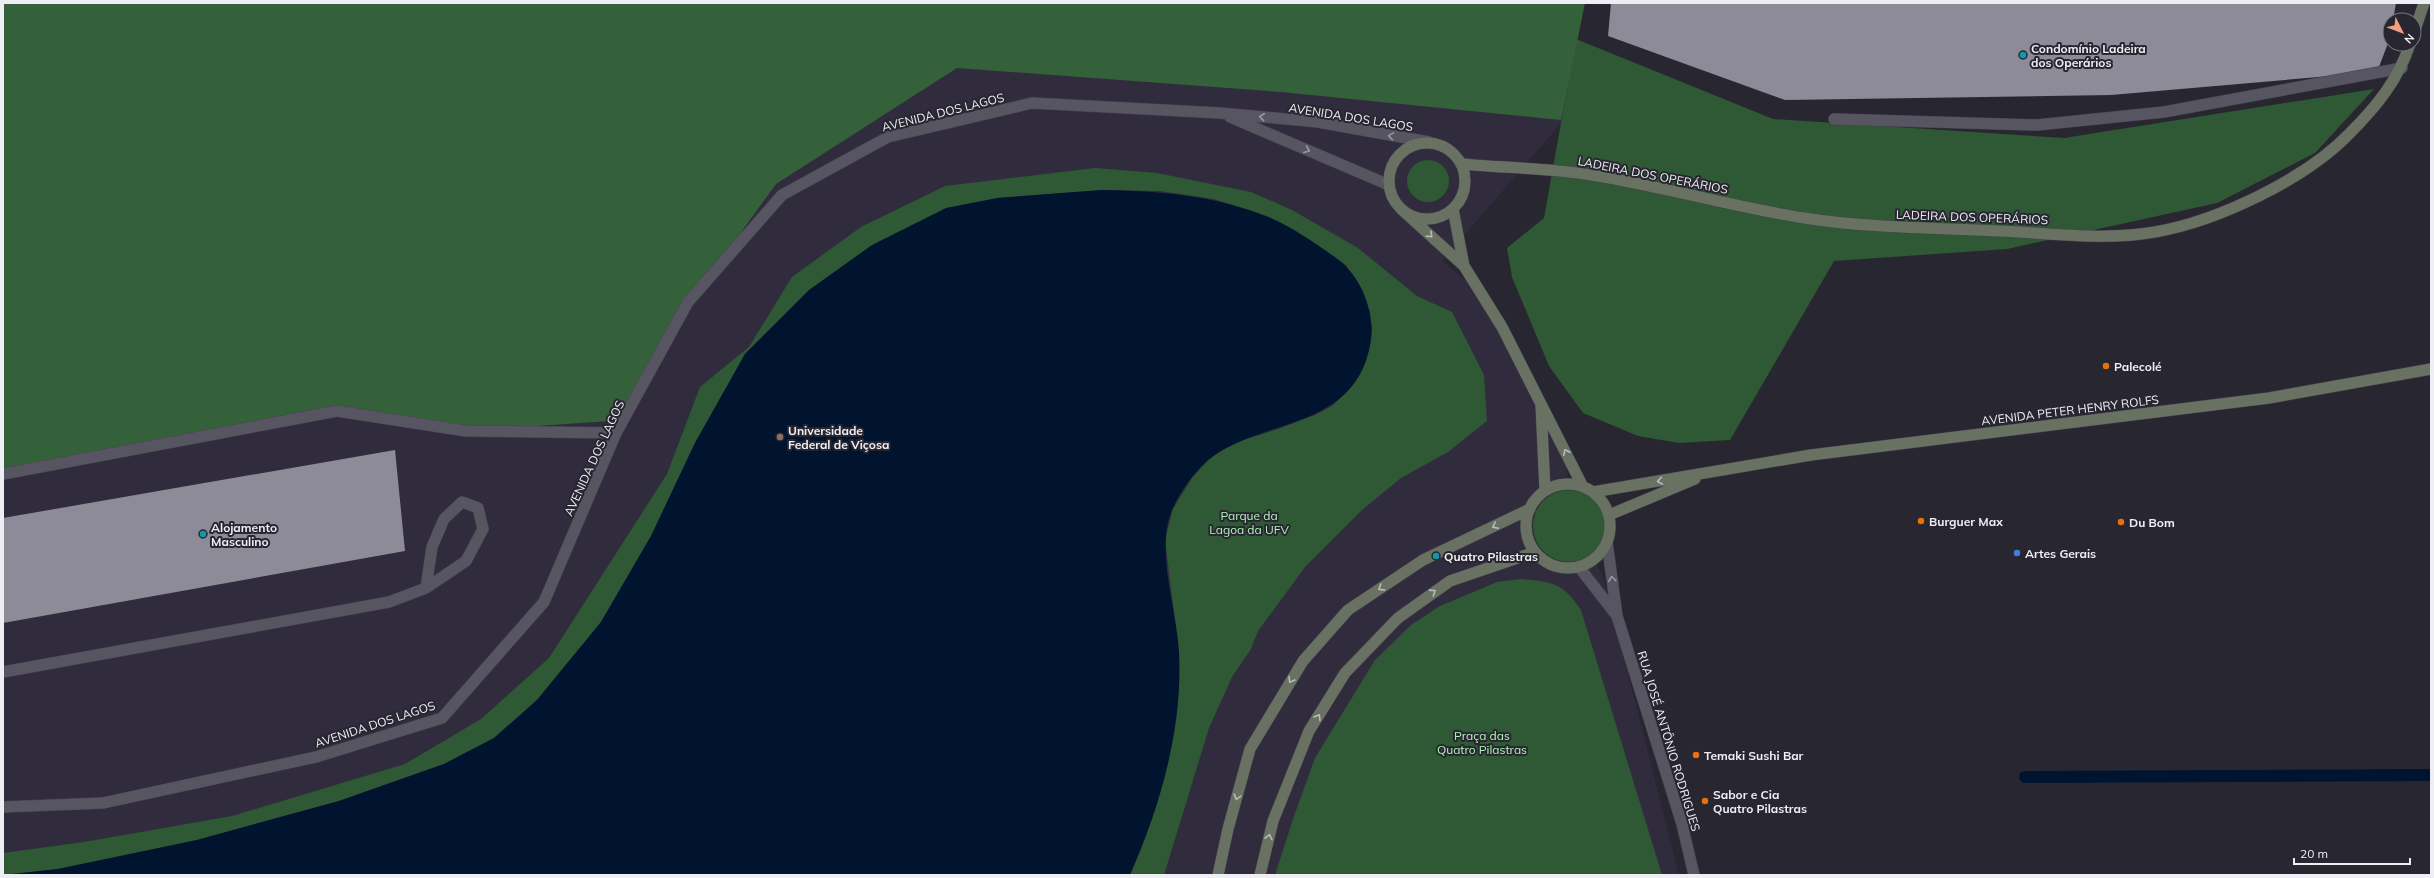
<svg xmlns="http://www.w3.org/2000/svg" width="2434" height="878" font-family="Mulish,sans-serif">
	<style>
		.education { fill: #312c3d }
		.green { fill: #2e5934 }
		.forest { fill: #35613a }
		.water { fill: #001430 }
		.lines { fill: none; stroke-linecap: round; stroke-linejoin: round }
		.stream { stroke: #001430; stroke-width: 12 }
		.building { fill: #8c8b97 }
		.service-casing { stroke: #46454d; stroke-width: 12 }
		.tertiary-casing { stroke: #46454d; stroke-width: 12 }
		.secondary-casing { stroke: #46454d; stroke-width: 12 }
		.service { stroke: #565561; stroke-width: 11 }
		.tertiary { stroke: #565561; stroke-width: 11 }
		.secondary { stroke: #697262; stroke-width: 11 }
		.oneway { stroke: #9a9aa3 }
		.oneway2 { stroke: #b9bcba }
		.culture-dot { fill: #0f9aa8; stroke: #282731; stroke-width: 1.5 }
		.food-dot { fill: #e8710a; stroke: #282731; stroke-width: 1.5 }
		.education-dot { fill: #8d6e63; stroke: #282731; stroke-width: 1.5 }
		.shop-dot { fill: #3f7fe0; stroke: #282731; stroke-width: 1.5 }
		.labels { text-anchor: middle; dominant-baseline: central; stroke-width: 4; stroke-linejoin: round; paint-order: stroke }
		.poi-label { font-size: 12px; font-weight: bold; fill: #eeeef4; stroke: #282731; text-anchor: start }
		.street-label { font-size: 12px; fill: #eeeef4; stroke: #282731 }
		.park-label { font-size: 12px; fill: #aff5b6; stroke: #282731 }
	</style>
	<rect width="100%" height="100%" fill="#282731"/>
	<!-- education -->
	<path class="education" d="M3 3H1582L1562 122 1442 261 1494 303 1502 327 1563 451 1577 528 1604 579 1679 875H3Z"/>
	<!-- green -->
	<path class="green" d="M1576 39 1773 119 2064 138 2374 89 2315 153 2217 203 2007 249 1834 261 1730 440 1679 443 1638 436 1583 413 1549 366 1512 277 1507 248 1544 218Z
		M1407 181a21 21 0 1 1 42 0a21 21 0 1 1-42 0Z
		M1095 168 1157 173 1251 192 1292 210 1358 248 1417 296 1452 312 1484 375 1487 421 1448 452 1401 478 1362 510 1305 567 1258 631 1251 649 1232 677 1209 728 1164 875H1130L1156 806 1169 757 1177 708 1179 654 1165 539 1173 509 1192 478 1212 456 1237 442 1278 429 1315 415 1332 406 1347 392 1369 351 1372 330 1370 311 1346 265 1316 244 1269 217 1214 199 1160 191 1102 190 997 198 809 290 745 354 695 443 651 536 601 622 537 700 494 738 444 764 339 801 197 840 58 869 3 875V853L84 842 232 816 405 764 481 719 549 658 667 474 700 387 749 347 792 277 861 227 945 186Z
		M1533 526a36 36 0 1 1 72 0a36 36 0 1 1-72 0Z
		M1521 579C1553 582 1563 583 1581 610L1662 875H1275L1293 819 1315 758 1375 660 1411 625 1440 606 1497 582Z"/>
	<!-- forest -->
	<path class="forest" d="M3 3H1585L1561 120 1281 92 957 68 776 184 708 278 624 420 466 431 337 411 3 474Z"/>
	<!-- water -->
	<path class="water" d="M1102 190C1159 191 1214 195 1268 217 1292 227 1315 243 1336 258 1356 272 1369 298 1371 322 1373 335 1370 348 1366 361 1342 427 1265 421 1215 455 1197 467 1181 490 1172 510 1155 552 1177 608 1179 653 1183 728 1160 807 1130 875H3L58 869 197 840 339 801 444 764 494 738 537 700 601 622 651 536 695 443 745 354 809 290 872 245 946 208 997 198Z"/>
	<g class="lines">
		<!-- stream -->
		<path class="stream" d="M2025 777 2431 775"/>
	</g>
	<!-- building -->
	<path class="building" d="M1611 3H2396L2393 20H2390V38L2377 72 2111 95 1785 100 1608 36Z
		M395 450 405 551 3 623V518Z"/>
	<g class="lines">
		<defs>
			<path id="service" d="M1834 119 2037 125 2164 112 2402 68
				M3 474 337 411 466 431 616 433
				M3 672 389 602 426 588 466 561 483 529 478 508 462 502 444 519 432 547 426 588"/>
			<path id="tertiary" d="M1230 117 1389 185
				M1607 542 1617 616 1682 824 1694 875
				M1579 567 1617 616
				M3 807 103 803 316 757 442 718 544 602 616 433 688 302 782 195 888 137 1032 103 1220 113 1318 122 1429 142"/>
			<path id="secondary" d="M2414 33 2424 3
				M1389 181a38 38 0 1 1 76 0a38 38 0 1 1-76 0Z
				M1462 164C1504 168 1549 168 1591 175 1662 186 1732 207 1804 218 1868 228 1934 228 2000 231 2049 233 2105 241 2155 232 2218 221 2306 179 2350 133 2377 106 2398 80 2410 44
				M1401 209 1464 266 1502 327 1583 487
				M1453 209 1464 266
				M1541 405 1545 491
				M1526 526a42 42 0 1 1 84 0a42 42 0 1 1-84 0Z
				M1593 492 1811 455 2269 398 2431 369
				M1609 515 1695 479
				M1218 875 1228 829 1250 749 1303 661 1348 610 1423 560 1530 509
				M1260 875 1273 821 1309 731 1345 673 1398 618 1450 581 1535 552"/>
		</defs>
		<!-- service casing -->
		<use href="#service" class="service-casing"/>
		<!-- tertiary casing -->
		<use href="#tertiary" class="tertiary-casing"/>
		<!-- secondary casing -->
		<use href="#secondary" class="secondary-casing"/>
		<!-- service -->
		<use href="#service" class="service"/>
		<!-- tertiary -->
		<use href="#tertiary" class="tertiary"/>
		<!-- secondary -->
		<use href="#secondary" class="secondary"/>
	</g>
	<!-- one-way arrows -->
	<defs><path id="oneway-chevron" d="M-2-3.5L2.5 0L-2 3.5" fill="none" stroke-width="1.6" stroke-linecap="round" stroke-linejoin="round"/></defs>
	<g class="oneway">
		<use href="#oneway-chevron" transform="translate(1262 117) rotate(-175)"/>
		<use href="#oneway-chevron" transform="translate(1391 136) rotate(-171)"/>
		<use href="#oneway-chevron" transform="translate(1307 150) rotate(23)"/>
		<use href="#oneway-chevron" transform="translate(1612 579) rotate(-97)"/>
	</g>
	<g class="oneway2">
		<use href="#oneway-chevron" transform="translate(1430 235) rotate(42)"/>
		<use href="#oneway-chevron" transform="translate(1566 452) rotate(-116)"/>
		<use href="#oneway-chevron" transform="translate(1660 481) rotate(170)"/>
		<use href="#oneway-chevron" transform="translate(1495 526) rotate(154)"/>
		<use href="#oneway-chevron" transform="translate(1381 588) rotate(147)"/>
		<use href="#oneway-chevron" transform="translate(1433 592) rotate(-33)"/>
		<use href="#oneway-chevron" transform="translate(1291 680) rotate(121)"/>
		<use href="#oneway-chevron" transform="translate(1318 717) rotate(-59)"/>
		<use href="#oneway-chevron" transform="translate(1237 797) rotate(106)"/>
		<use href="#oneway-chevron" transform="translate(1269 837) rotate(-77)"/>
	</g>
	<!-- markers -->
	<g class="culture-dot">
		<circle cx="2023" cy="55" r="4"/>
		<circle cx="203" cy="534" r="4"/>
		<circle cx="1436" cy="556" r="4"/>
	</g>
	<g class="food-dot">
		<circle cx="2106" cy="366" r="4"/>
		<circle cx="1921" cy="521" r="4"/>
		<circle cx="2121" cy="522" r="4"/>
		<circle cx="1696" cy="755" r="4"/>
		<circle cx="1705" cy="801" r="4"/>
	</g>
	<circle class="education-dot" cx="780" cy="437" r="4"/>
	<circle class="shop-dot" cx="2017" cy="553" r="4"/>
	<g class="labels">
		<!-- poi labels -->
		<g class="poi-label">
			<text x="2031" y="48">Condomínio Ladeira<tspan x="2031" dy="14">dos Operários</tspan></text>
			<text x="2114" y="366">Palecolé</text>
			<text x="788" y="430">Universidade<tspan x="788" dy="14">Federal de Viçosa</tspan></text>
			<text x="1929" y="521">Burguer Max</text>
			<text x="2129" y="522">Du Bom</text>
			<text x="211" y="527">Alojamento<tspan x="211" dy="14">Masculino</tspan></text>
			<text x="2025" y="553">Artes Gerais</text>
			<text x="1444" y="556">Quatro Pilastras</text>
			<text x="1704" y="755">Temaki Sushi Bar</text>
			<text x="1713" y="794">Sabor e Cia<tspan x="1713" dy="14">Quatro Pilastras</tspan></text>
		</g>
		<!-- street labels -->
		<g class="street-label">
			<text transform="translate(943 112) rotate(-14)">AVENIDA DOS LAGOS</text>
			<text transform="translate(1351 117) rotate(9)">AVENIDA DOS LAGOS</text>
			<text transform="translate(1653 175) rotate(11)">LADEIRA DOS OPERÁRIOS</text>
			<text transform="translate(1972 217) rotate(2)">LADEIRA DOS OPERÁRIOS</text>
			<text transform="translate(2070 410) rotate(-7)">AVENIDA PETER HENRY ROLFS</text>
			<text transform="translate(594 458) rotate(-65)">AVENIDA DOS LAGOS</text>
			<text transform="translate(375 724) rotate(-18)">AVENIDA DOS LAGOS</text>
			<text transform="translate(1669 741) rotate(73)">RUA JOSÉ ANTÔNIO RODRIGUES</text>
		</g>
		<!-- park labels -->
		<g class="park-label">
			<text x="1249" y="515">Parque da<tspan x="1249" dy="14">Lagoa da UFV</tspan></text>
			<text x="1482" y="735">Praça das<tspan x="1482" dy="14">Quatro Pilastras</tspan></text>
		</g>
	</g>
	<!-- border -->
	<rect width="2434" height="878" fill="none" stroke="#eeeef4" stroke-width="8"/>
	<!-- north arrow -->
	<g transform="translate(2402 32) rotate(132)"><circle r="19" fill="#282731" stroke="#77777f"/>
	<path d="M0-3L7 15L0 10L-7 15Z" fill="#f39f83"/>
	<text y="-6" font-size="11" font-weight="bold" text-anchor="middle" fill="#eeeef4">N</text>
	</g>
	<!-- scale -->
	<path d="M2294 858v6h116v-6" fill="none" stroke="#eeeef4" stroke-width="2"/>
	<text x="2300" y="858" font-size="12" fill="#eeeef4" stroke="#282731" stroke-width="3" paint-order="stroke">20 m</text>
</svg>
